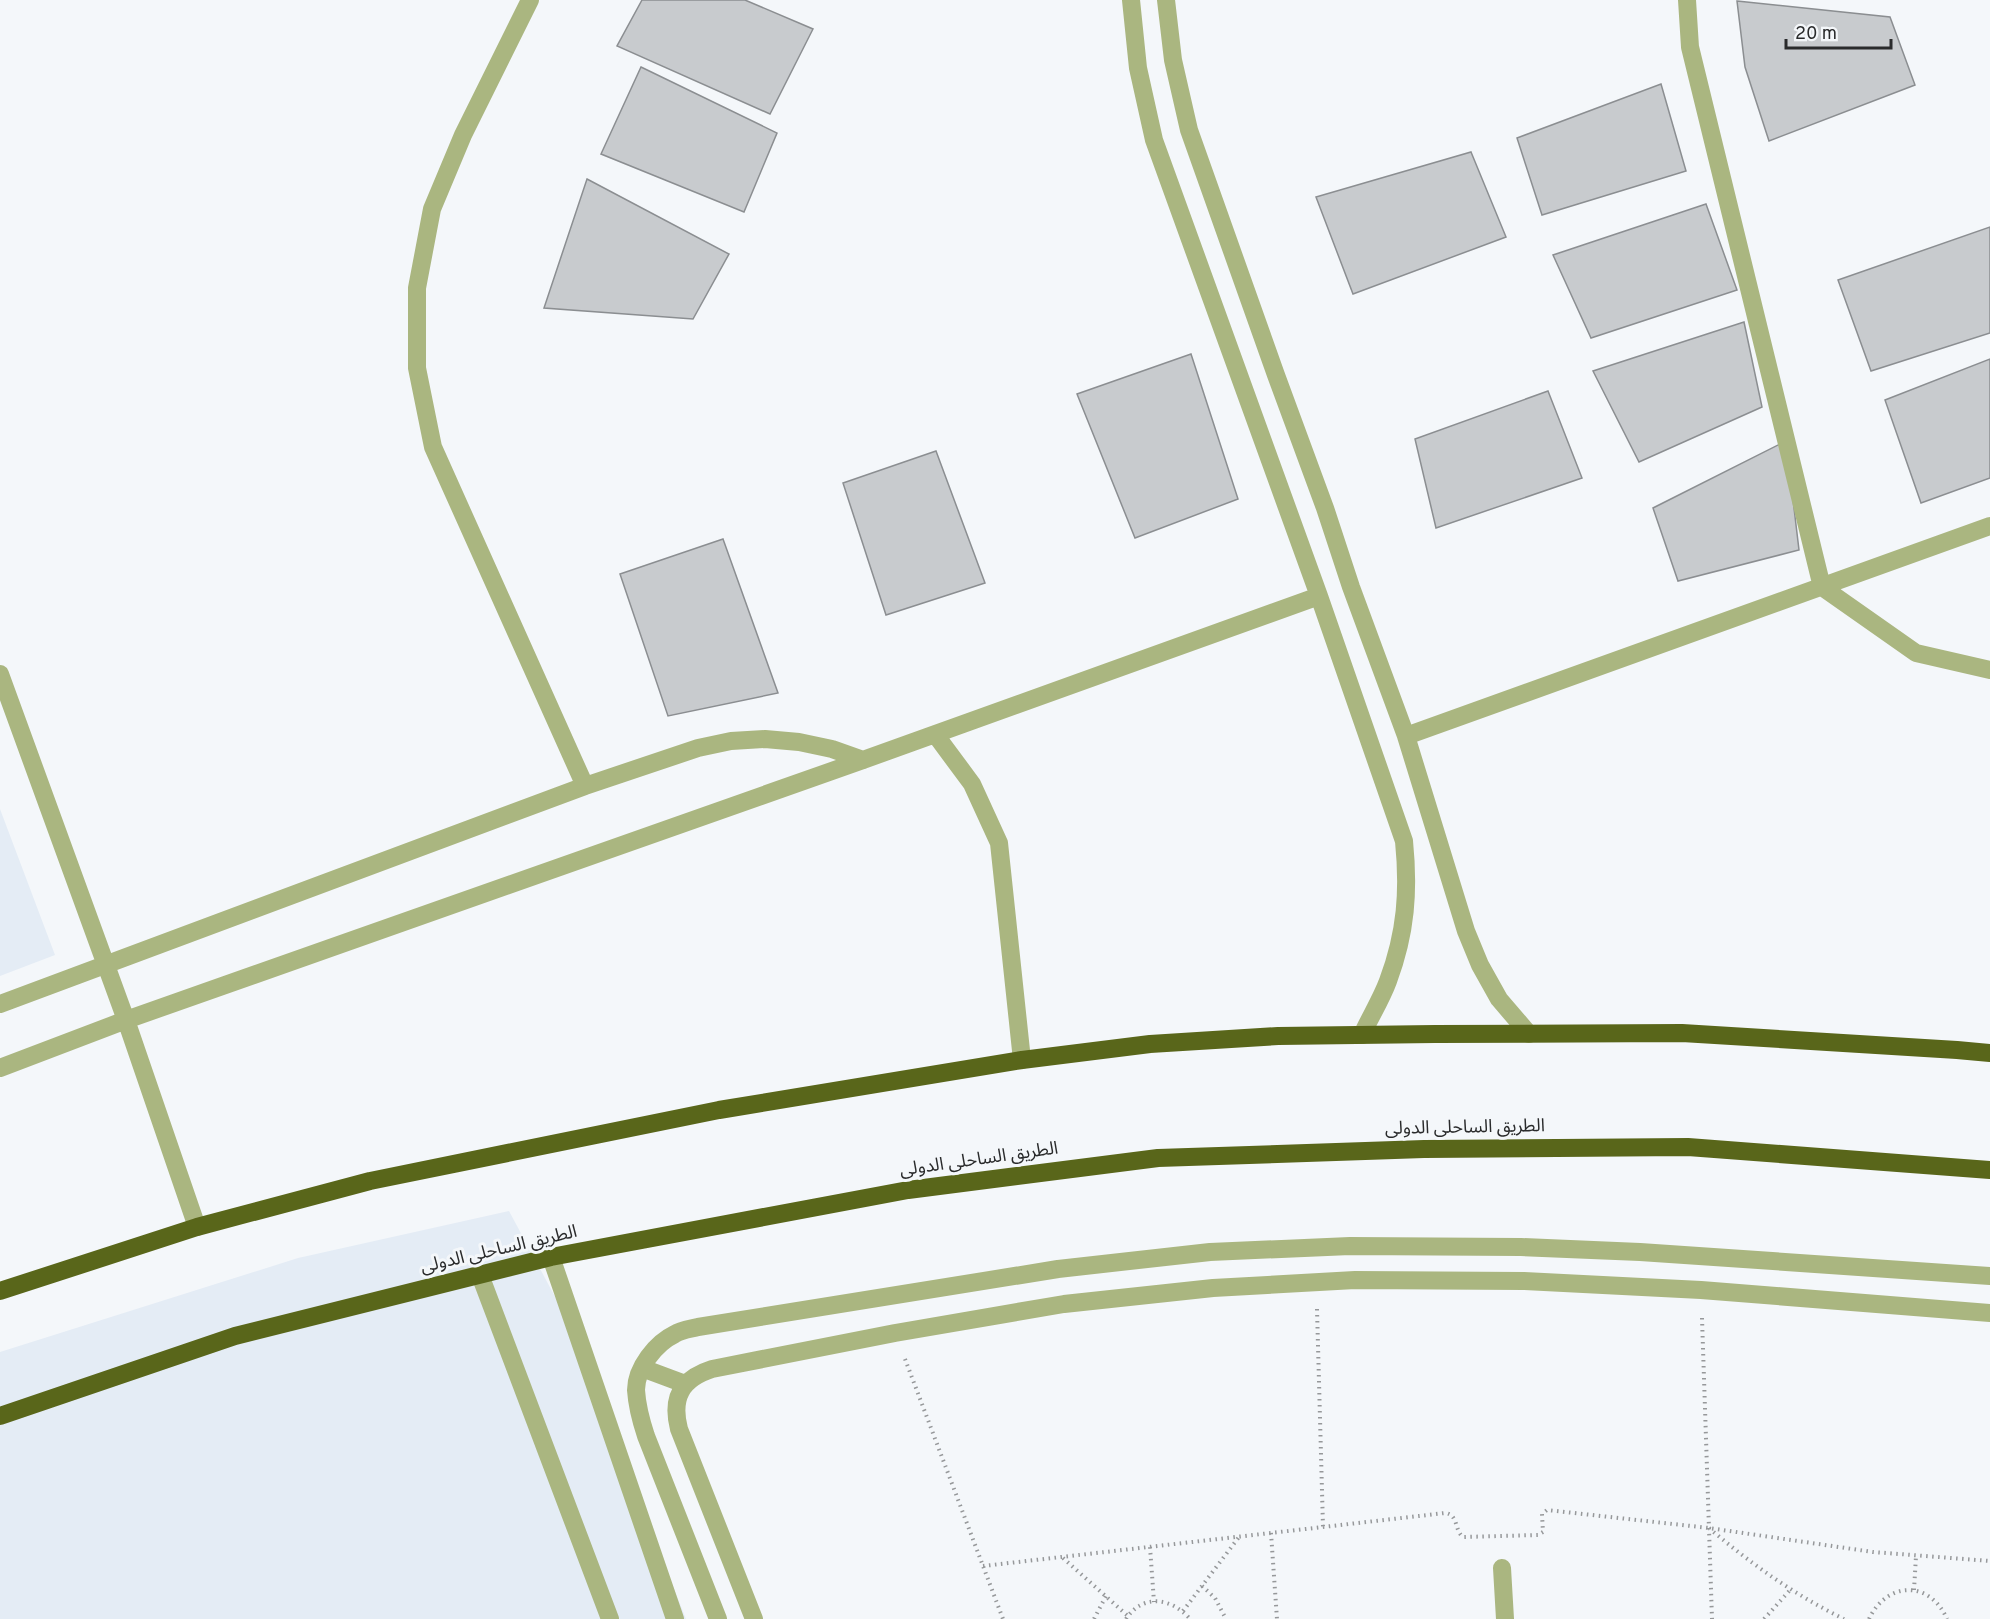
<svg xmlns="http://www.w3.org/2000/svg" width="1990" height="1619" font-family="Overpass,'Noto Sans Arabic',sans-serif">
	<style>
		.built { fill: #e4ecf5 }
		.building { fill: #c8cbce; stroke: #8b8e91; stroke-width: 1.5 }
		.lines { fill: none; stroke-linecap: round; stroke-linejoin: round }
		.path { stroke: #96989a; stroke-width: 4; stroke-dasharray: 1.5 4.5; stroke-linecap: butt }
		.lane { stroke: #aab680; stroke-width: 18 }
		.street { stroke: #aab680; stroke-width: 18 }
		.highway { stroke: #59661a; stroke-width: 18 }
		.labels { text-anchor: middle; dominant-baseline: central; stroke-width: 6; stroke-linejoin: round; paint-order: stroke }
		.street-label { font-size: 18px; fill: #2a2b2c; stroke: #f4f7fa }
	</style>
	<rect width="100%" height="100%" fill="#f4f7fa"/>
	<!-- built -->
	<path class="built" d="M0 809 55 955 0 976Z
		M509 1211 589 1360 647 1521 686 1619H0V1352L298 1258Z"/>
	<!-- building -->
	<path class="building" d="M642 0H745L813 29 770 114 617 46Z
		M1737 1 1890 17 1915 85 1769 141 1745 67Z
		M641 67 777 133 744 212 601 154Z
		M1661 84 1686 171 1542 215 1517 138Z
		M1471 152 1506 237 1353 294 1316 197Z
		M587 179 729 254 693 319 544 308Z
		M1706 204 1737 290 1591 338 1553 255Z
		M1990 227V333L1871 371 1838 280Z
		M1744 322 1762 407 1639 462 1593 371Z
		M1191 354 1238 499 1135 538 1077 394Z
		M1990 359V478L1921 503 1885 400Z
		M1548 391 1582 478 1436 528 1415 439Z
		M1786 441 1799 550 1678 581 1653 508Z
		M936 451 985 583 886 615 843 483Z
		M723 539 778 693 668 716 620 574Z"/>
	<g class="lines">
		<!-- path -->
		<path class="path" d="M1317 1309 1323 1527
			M1702 1318 1712 1619
			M905 1359 1003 1619
			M1709 1528C1751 1564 1795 1595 1844 1619
			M1271 1533 1277 1619
			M1150 1547 1154 1602
			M1063 1558 1128 1616
			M983 1566 1445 1513C1459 1515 1454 1530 1463 1537L1538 1535 1543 1532 1542 1514 1547 1510 1709 1528 1873 1552 1990 1561
			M1202 1586 1215 1598 1226 1619
			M1914 1590 1916 1556
			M1183 1611 1239 1537
			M1094 1619 1106 1596
			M1126 1619C1143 1593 1172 1598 1190 1619
			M1764 1619 1791 1589
			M1869 1619C1887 1581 1930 1580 1947 1619"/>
		<!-- lane -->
		<path class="lane" d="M1502 1568 1505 1619"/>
		<!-- street -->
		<path class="street" d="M530 0 463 135 432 209 417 288V368L433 447 585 786
			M1131 0 1138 68 1154 140 1319 596 1404 841C1409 891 1406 933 1388 981 1381 1000 1370 1017 1362 1035
			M1166 0 1173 60 1189 130 1276 375 1325 508 1351 587 1406 736 1466 931 1480 965 1499 999 1529 1034
			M1687 0 1690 47 1822 587 1916 653 1990 670
			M0 674 126 1020 197 1227
			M935 734 972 784 999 843 1022 1060
			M1406 736 1990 526
			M0 1004 585 786 698 748 731 741 765 739 799 742 832 749 863 760
			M0 1068 126 1020 863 760 1319 596
			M551 1257 675 1619
			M480 1275 610 1619
			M642 1368 685 1384
			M718 1619 646 1436C641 1421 637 1406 636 1390 636 1368 656 1343 675 1334 681 1330 690 1329 698 1327L1058 1269 1210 1252 1350 1246 1521 1247 1640 1252 1990 1276
			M754 1619 679 1429C671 1398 681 1379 712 1369L895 1333 1064 1304 1213 1288 1355 1280 1524 1281 1701 1290 1990 1313"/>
		<!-- highway -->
		<path class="highway" d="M0 1291 197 1227 370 1181 719 1110 1022 1060 1150 1044 1278 1036 1435 1034 1682 1033 1957 1050 1990 1053
			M0 1416 235 1336 551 1257 908 1190 1158 1158 1424 1149 1688 1147 1990 1170"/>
	</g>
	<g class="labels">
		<!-- street labels -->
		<g class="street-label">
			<text transform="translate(1465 1128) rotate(-1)">الطريق الساحلى الدولى</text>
			<text transform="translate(979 1160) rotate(-8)">الطريق الساحلى الدولى</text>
			<text transform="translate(499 1250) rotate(-13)">الطريق الساحلى الدولى</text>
		</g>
	</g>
	<!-- scale -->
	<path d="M1786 39v9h105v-9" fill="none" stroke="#2a2b2c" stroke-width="3"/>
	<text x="1795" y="39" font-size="18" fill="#2a2b2c" stroke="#f4f7fa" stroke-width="4.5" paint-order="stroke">20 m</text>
</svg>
